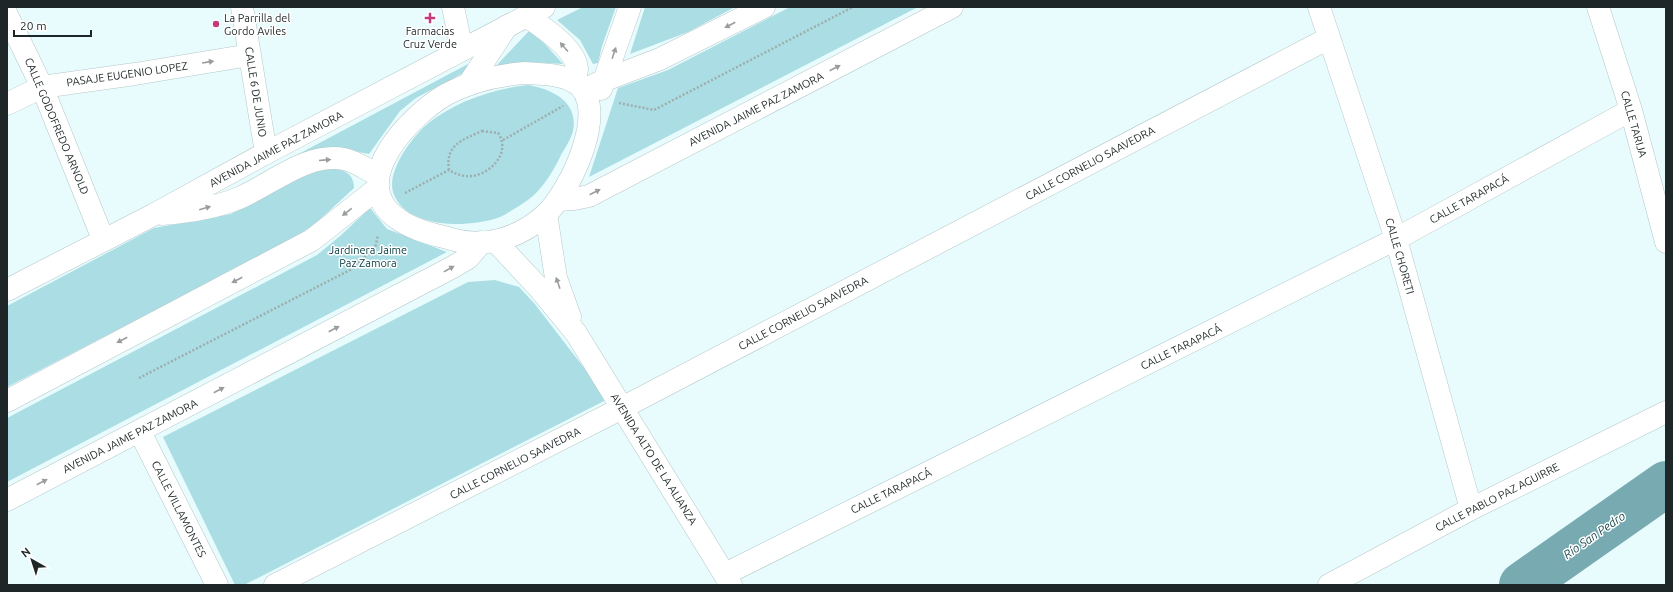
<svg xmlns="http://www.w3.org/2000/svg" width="1673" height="592" font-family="Ubuntu,sans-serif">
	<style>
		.green { fill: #abdee4 }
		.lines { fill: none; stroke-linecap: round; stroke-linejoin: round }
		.river { stroke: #78abb1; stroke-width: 46 }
		.street-casing { stroke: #b4c7c9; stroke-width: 23 }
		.secondary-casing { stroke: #b4c7c9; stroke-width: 23 }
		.primary-casing { stroke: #b4c7c9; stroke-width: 23 }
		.path { stroke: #9eadae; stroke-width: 2.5; stroke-dasharray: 2 2; stroke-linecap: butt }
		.street { stroke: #fff; stroke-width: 22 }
		.secondary { stroke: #fff; stroke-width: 22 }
		.primary { stroke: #fff; stroke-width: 22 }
		.oneway { fill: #9a9d9e }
		.poi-dot { fill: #c23c7c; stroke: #fff; stroke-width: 1.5 }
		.labels { text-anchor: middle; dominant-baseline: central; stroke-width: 3; stroke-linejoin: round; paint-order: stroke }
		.poi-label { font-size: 11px; fill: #1f2627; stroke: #fff; text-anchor: start }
		.street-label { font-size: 11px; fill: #1f2627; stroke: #fff }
		.park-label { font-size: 11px; fill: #03373c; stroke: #fff }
		.water-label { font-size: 12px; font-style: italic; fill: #1b494e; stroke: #fff }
	</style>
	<rect width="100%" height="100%" fill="#e8fbfd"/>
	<!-- green -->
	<path class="green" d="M583 7H616L602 46 598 63 593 64 580 40 557 20Z
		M645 7H735L688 32 630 54Z
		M790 7H918L589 177 618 88 668 70Z
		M529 31 544 43 563 64 530 62 495 67Z
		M468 64 465 72 416 98 400 111 369 154 337 148 246 186 242 184Z
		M528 85C551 89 579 101 573 131 571 139 565 148 561 155 555 168 546 183 536 193 528 201 516 208 506 214 494 221 476 223 462 224 439 225 401 219 393 192 387 171 411 139 425 126 453 102 492 89 528 85Z
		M332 168C345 170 354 174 354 188L313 226 264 254 7 387V306L154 228 231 214 318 169Z
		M370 208 387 229 447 252 7 482V418L317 255 340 236Z
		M495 280 519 287 534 303 608 399 244 585H235L163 437 468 282Z"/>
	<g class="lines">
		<!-- river -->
		<path class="river" d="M1522 585 1666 484"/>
		<defs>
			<path id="street" d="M242 7 266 153
				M453 7 462 50
				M1319 7 1396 239 1471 509
				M1598 7 1631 110 1666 242
				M7 15 42 87 103 239
				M7 104 42 87 135 74 250 55
				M140 432 217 585
				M725 574 1396 239 1631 110
				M275 585 622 408 1329 38
				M1329 585 1471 509 1666 412"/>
			<path id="secondary" d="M162 214C188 212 215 208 239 198 272 184 307 152 344 159 355 161 367 170 377 174
				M546 214 556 278 570 317
				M496 242 539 288 576 333 731 585
				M7 290 153 215 266 153 544 7"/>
			<path id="primary" d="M526 16C541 26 576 48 577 69 577 73 575 78 574 82
				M525 73C540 74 561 74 575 82 612 106 569 193 546 214 520 238 485 249 451 239 433 234 413 230 398 219 344 183 411 114 447 94 471 81 498 75 525 73Z
				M468 85 507 26
				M601 89 630 7
				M583 90 605 80 660 59 764 7
				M558 200 574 199 589 196 952 7
				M7 401 312 240 378 188
				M7 500 451 268 468 258 482 242"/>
		</defs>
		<!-- street casing -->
		<use href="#street" class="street-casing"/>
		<!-- secondary casing -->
		<use href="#secondary" class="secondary-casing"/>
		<!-- primary casing -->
		<use href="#primary" class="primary-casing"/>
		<!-- path -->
		<path class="path" d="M619 103 654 110 853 7
			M482 131 498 133C513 154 486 179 465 176 459 175 454 173 449 170 445 145 462 140 482 131Z
			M503 140 563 106
			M405 193 449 170
			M139 378 350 270 375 248 378 235"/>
		<!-- street -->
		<use href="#street" class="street"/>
		<!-- secondary -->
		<use href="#secondary" class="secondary"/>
		<!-- primary -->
		<use href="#primary" class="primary"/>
	</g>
	<!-- one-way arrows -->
	<defs><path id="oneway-solid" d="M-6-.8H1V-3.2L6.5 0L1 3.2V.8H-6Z"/></defs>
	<g class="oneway">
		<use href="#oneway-solid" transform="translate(730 25) rotate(152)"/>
		<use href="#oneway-solid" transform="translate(564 47) rotate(-131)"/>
		<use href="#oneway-solid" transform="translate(614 53) rotate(-71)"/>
		<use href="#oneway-solid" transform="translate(208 62) rotate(-9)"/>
		<use href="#oneway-solid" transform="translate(835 68) rotate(-27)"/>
		<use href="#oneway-solid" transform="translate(325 160) rotate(-5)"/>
		<use href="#oneway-solid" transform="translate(595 192) rotate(-27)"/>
		<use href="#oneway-solid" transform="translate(205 208) rotate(-16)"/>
		<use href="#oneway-solid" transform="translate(347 212) rotate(142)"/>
		<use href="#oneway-solid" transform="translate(449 269) rotate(-29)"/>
		<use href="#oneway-solid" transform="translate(237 280) rotate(152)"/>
		<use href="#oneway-solid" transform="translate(558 283) rotate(-109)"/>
		<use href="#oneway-solid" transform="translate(334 329) rotate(-28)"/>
		<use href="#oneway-solid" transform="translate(122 340) rotate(152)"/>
		<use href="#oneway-solid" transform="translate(219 390) rotate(-28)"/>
		<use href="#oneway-solid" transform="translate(42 482) rotate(-27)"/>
	</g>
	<!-- markers -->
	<g class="poi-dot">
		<path d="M428 12h4v4h4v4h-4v4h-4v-4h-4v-4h4z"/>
		<circle cx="216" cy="24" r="4"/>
	</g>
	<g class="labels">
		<!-- poi labels -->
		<g class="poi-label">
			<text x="224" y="18">La Parrilla del<tspan x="224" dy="13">Gordo Aviles</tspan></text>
			<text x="430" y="31" text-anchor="middle">Farmacias<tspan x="430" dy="13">Cruz Verde</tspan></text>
		</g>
		<!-- street labels -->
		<g class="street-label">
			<text transform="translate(127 74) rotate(-8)">PASAJE EUGENIO LOPEZ</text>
			<text transform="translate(256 92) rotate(81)">CALLE 6 DE JUNIO</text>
			<text transform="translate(756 109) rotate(-27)">AVENIDA JAIME PAZ ZAMORA</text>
			<text transform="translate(1634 124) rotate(74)">CALLE TARIJA</text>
			<text transform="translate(57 126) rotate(67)">CALLE GODOFREDO ARNOLD</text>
			<text transform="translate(276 149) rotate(-28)">AVENIDA JAIME PAZ ZAMORA</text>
			<text transform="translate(1090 163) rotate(-28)">CALLE CORNELIO SAAVEDRA</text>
			<text transform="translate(1469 199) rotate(-29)">CALLE TARAPACÁ</text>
			<text transform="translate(1400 256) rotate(74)">CALLE CHORETI</text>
			<text transform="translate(803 313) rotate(-28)">CALLE CORNELIO SAAVEDRA</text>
			<text transform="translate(1181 347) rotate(-26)">CALLE TARAPACÁ</text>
			<text transform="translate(130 436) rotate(-27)">AVENIDA JAIME PAZ ZAMORA</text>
			<text transform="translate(654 459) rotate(58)">AVENIDA ALTO DE LA ALIANZA</text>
			<text transform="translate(515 463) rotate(-27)">CALLE CORNELIO SAAVEDRA</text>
			<text transform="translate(891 491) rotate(-26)">CALLE TARAPACÁ</text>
			<text transform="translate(1497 497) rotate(-27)">CALLE PABLO PAZ AGUIRRE</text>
			<text transform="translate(179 509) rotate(63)">CALLE VILLAMONTES</text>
		</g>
		<!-- park labels -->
		<g class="park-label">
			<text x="368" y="250">Jardinera Jaime<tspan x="368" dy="13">Paz Zamora</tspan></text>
		</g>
		<!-- water labels -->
		<g class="water-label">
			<text transform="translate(1594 535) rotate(-35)">Río San Pedro</text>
		</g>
	</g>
	<!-- border -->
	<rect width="1673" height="592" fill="none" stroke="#1f2627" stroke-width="16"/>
	<!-- north arrow -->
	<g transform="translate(32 560) rotate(321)" stroke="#ffffff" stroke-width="3" paint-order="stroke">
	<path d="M0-3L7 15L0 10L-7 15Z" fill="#1f2627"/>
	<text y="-6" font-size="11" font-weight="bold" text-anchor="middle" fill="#1f2627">N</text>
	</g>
	<!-- scale -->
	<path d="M14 30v6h77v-6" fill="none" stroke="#1f2627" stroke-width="2"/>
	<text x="20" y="30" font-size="12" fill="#1f2627" stroke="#ffffff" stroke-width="3" paint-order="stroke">20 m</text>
</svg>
